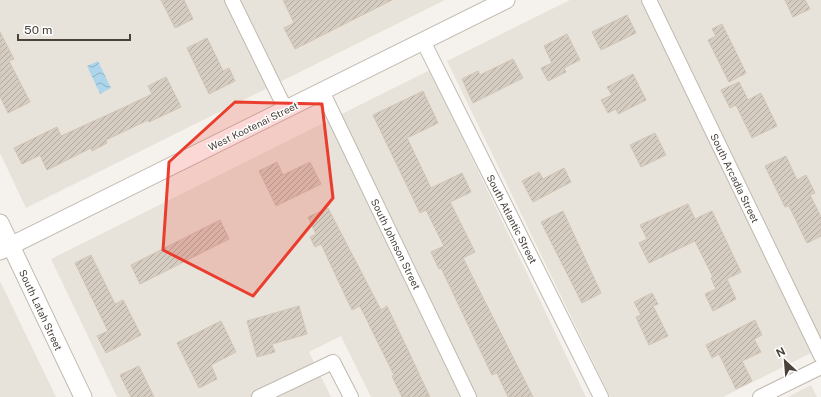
<svg xmlns="http://www.w3.org/2000/svg" width="821" height="397" font-family="'Public Sans',sans-serif">
	<style>
		.residential { fill: #e8e3da }
		.water { fill: url(#water-waves) }
		.building { fill: url(#building-hatch); stroke: #d0c4b5 }
		.lines { fill: none; stroke-linecap: round; stroke-linejoin: round }
		.minor-casing { stroke: #c0b9af; stroke-width: 16 }
		.tertiary-casing { stroke: #c0b9af; stroke-width: 19 }
		.minor { stroke: #fff; stroke-width: 14 }
		.tertiary { stroke: #fff; stroke-width: 17 }
		.marked { fill: #ea3d2d; fill-opacity: 0.2; stroke: #ea3d2d; stroke-width: 3; stroke-linejoin: round }
		.labels { text-anchor: middle; dominant-baseline: central; stroke-width: 3; stroke-linejoin: round; paint-order: stroke }
		.street-label { font-size: 10px; fill: #49423a; stroke: #fff }
	</style>
	<defs>
		<pattern id="water-waves" width="16" height="10" patternUnits="userSpaceOnUse"><rect width="16" height="10" fill="#add6ec"/><path d="M0 5q4-4 8 0t8 0" fill="none" stroke="#8fafc0"/></pattern>
		<pattern id="building-hatch" width="6" height="6" patternUnits="userSpaceOnUse"><rect width="6" height="6" fill="#d6cdc2"/><path d="M-1 1l2-2M0 6l6-6M5 7l2-2" fill="none" stroke="#b0a89f"/></pattern>
	</defs>
	<rect width="100%" height="100%" fill="#f5f1ec"/>
	<!-- residential -->
	<path class="residential" d="M0 0H445L26 208 0 153Z
		M570 0H821V348L723 397H610L447 61Z
		M430 70 586 397H371L341 336 309 352 331 397H117L51 259Z
		M0 281 56 397H0Z
		M811 385 817 397H788Z"/>
	<!-- water -->
	<path class="water" d="M98 61 111 88 100 94 87 66Z"/>
	<!-- building -->
	<path class="building" d="M161 0H184L193 19 175 28Z
		M283 0H392L295 49 284 28 294 23Z
		M785 0H805L810 9 793 17Z
		M627 15 636 33 601 50 592 32Z
		M722 24 746 73 729 82 708 40 716 36 712 29Z
		M0 32 14 59 9 61 30 102 8 113 0 96Z
		M567 34 580 60 564 68 566 72 548 81 541 68 552 63 544 46Z
		M207 38 223 71 229 68 235 81 209 94 187 48Z
		M513 59 523 78 473 103 462 79 478 71 480 75Z
		M633 74 646 100 618 114 616 109 608 113 601 100 612 95 607 87Z
		M166 77 181 107 149 122 148 120 106 140 107 143 92 151 91 148 47 170 40 155 22 164 14 148 57 127 61 136 127 106 152 94 148 86Z
		M739 82 748 100 761 93 777 126 752 138 736 105 730 108 721 90Z
		M423 91 438 123 407 138 431 188 462 173 471 192 450 202 475 252 463 258 533 397H508L497 373 492 375 441 268 439 269 431 252 444 246 426 210 420 213 373 115Z
		M655 133 666 155 641 167 630 145Z
		M786 156 797 180 806 175 815 193 810 195 821 217V236L807 243 789 206 785 207 765 166Z
		M277 162 283 175 310 162 321 184 276 206 259 171Z
		M564 168 571 182 533 202 522 181 539 172 543 179Z
		M688 204 695 219 712 211 741 272 727 279 736 299 713 311 705 294 716 289 711 278 713 277 695 241 649 263 639 243 647 239 640 225Z
		M328 208 381 310 387 306 430 397H402L392 376 394 375 360 306 352 310 321 244 315 247 310 237 316 234 308 217Z
		M563 211 601 293 582 303 541 222Z
		M220 220 229 239 140 284 131 265Z
		M91 255 115 304 123 300 141 335 106 353 97 336 108 331 75 263Z
		M652 293 658 304 653 306 668 336 649 345 636 317 641 315 634 302Z
		M299 306 307 334 272 344 275 352 257 357 247 321Z
		M755 320 762 335 754 339 761 352 742 361 752 381 736 389 719 354 712 358 706 345Z
		M221 321 236 352 211 365 217 379 199 388 177 343Z
		M139 366 154 397H131L120 375Z"/>
	<g class="lines">
		<defs>
			<path id="minor" d="M232 0 286 110
				M649 0 821 356
				M423 41 601 397
				M322 91 469 397
				M259 397 333 362 351 397
				M760 397 821 367"/>
			<path id="tertiary" d="M0 223 83 397
				M0 251 506 0"/>
		</defs>
		<!-- minor casing -->
		<use href="#minor" class="minor-casing"/>
		<!-- tertiary casing -->
		<use href="#tertiary" class="tertiary-casing"/>
		<!-- minor -->
		<use href="#minor" class="minor"/>
		<!-- tertiary -->
		<use href="#tertiary" class="tertiary"/>
	</g>
	<!-- marked area -->
	<path class="marked" d="M235 102 322 104 333 198 253 296 163 250 169 162Z"/>
	<g class="labels">
		<!-- street labels -->
		<g class="street-label">
			<text transform="translate(253 126) rotate(-26)">West Kootenai Street</text>
			<text transform="translate(735 178) rotate(64)">South Arcadia Street</text>
			<text transform="translate(512 219) rotate(63)">South Atlantic Street</text>
			<text transform="translate(396 244) rotate(64)">South Johnson Street</text>
			<text transform="translate(41 310) rotate(65)">South Latah Street</text>
		</g>
	</g>
	<!-- north arrow -->
	<g transform="translate(785 361) rotate(334)" stroke="#ffffff" stroke-width="3" paint-order="stroke">
	<path d="M0-3L7 15L0 10L-7 15Z" fill="#49423a"/>
	<text y="-6" font-size="11" font-weight="bold" text-anchor="middle" fill="#49423a">N</text>
	</g>
	<!-- scale -->
	<path d="M18 34v6h112v-6" fill="none" stroke="#49423a" stroke-width="2"/>
	<text x="24" y="34" font-size="12" fill="#49423a" stroke="#ffffff" stroke-width="3" paint-order="stroke">50 m</text>
</svg>
